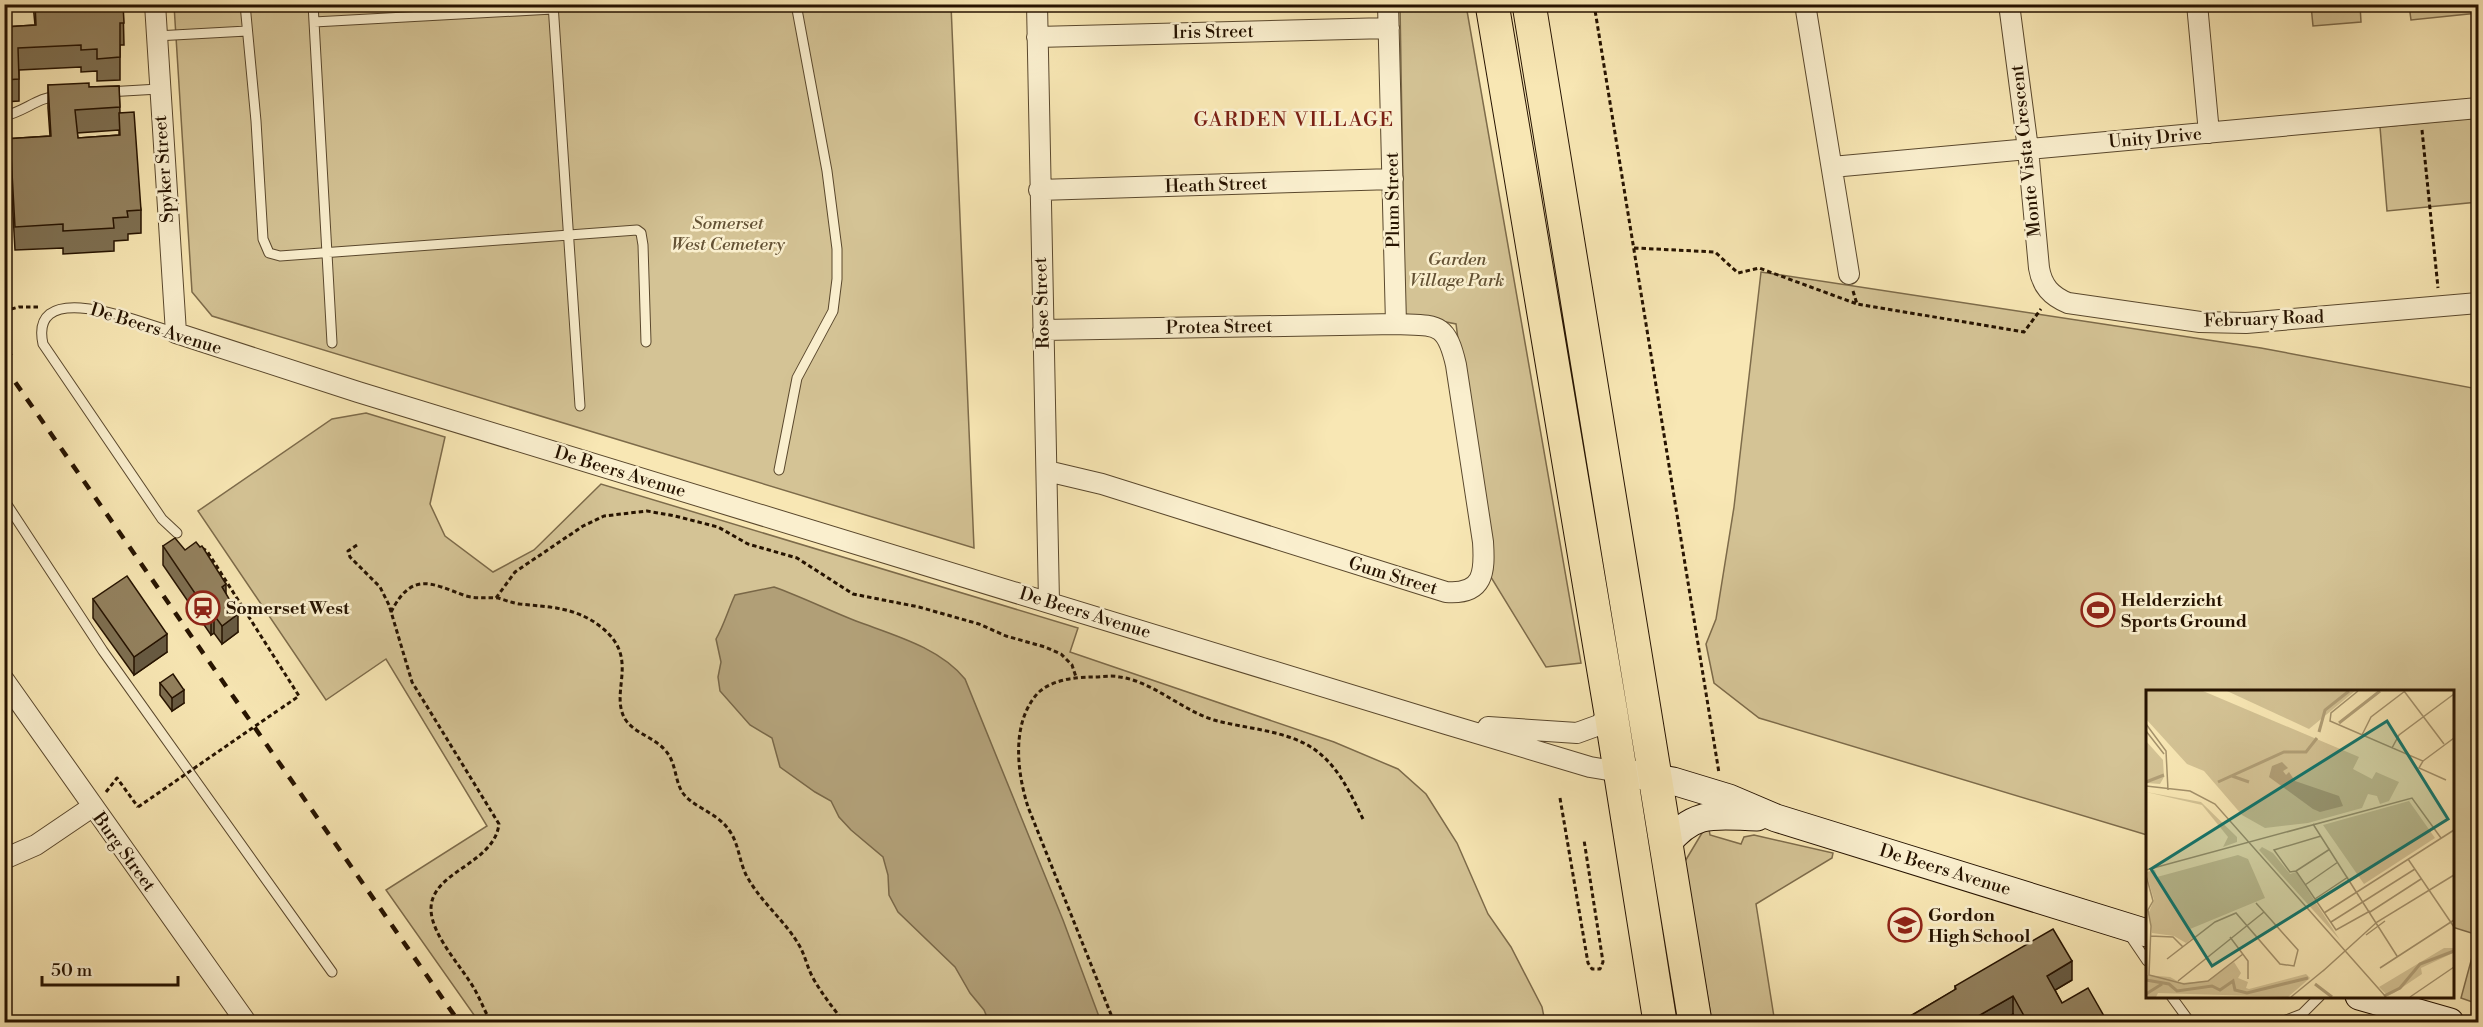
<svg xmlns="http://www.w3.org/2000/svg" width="2483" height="1027" font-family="'Libre Bodoni',serif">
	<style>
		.green { fill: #d4c395; stroke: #7d6b4a; stroke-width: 1.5 }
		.water { fill: #b19f77; stroke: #796747; stroke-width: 1.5 }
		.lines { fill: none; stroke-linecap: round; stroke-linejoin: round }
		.lane-casing { stroke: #5a482d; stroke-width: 11 }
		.street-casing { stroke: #5a482d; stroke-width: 22 }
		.secondary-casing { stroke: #261300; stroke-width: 29 }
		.highway-casing { stroke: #261300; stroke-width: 35 }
		.path { stroke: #261300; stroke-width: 3; stroke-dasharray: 4.5 3; stroke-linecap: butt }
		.lane { stroke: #faefce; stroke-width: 9 }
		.street { stroke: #faefce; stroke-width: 20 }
		.secondary { stroke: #faefce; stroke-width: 27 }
		.highway { stroke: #f8e7b4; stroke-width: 33 }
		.rail { stroke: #261300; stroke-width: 4.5; stroke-dasharray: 10 10; stroke-linecap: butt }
		.path-bridge { stroke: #261300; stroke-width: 3; stroke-dasharray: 4.5 3; stroke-linecap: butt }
		.wall { fill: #7e6f51; stroke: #261300; stroke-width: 1.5; fill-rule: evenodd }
		.shaded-wall { fill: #675a42; stroke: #261300; stroke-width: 1.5 }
		.building { fill: #93815e; stroke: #261300; stroke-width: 1.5 }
		.labels { text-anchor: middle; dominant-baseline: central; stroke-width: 5; stroke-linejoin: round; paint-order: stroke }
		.street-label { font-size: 18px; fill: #261300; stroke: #faefce }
		.park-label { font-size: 18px; font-style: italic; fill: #635134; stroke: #faefce }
		.poi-label { font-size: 18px; font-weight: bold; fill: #261300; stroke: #faefce; text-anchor: start }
		.neighbourhood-label { font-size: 20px; letter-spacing: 1.5px; fill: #7a1f14; stroke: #faefce }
		.inset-river { fill: none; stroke: #b19f77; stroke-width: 3 }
		.inset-road { fill: none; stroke: #a4926c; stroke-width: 1.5 }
		.view { fill: #0f766e; fill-opacity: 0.15; stroke: #0f766e; stroke-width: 3 }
		.inset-edge { fill: none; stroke: #261300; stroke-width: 3 }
	</style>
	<rect width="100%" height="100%" fill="#f8e7b4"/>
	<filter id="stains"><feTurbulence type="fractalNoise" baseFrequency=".00333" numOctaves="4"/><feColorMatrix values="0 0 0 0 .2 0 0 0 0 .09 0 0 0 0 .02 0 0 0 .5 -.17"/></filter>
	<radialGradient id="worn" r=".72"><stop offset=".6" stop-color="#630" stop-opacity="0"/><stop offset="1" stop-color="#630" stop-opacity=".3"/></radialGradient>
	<!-- green -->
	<path class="green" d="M174 5H951L974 548 212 316 192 292Z
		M1400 5H1466L1581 663 1546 667 1489 574 1456 324 1405 314Z
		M2311 5H2360L2361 22 2313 26Z
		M2409 5H2478V13L2411 20Z
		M2476 118 2478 147V202L2387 211 2380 127Z
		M1761 272 2261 348 2478 389V1004L2461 998 2478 935 2452 927V691H2147V835L1759 718 1714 683 1706 644 1716 619 1734 507Z
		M366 413 445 437 430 504 445 536 493 572 534 550 601 484 1078 628 1070 652 1334 742 1398 769 1426 794 1457 843 1488 914 1511 947 1542 1007 1545 1022H479L386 890 487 826 386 659 326 700 198 511 332 419Z
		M1708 823 1710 835 1741 844 1744 837 1754 835 1833 853 1832 858 1756 904 1774 1017 1770 1022H1712L1684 863Z"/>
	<!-- water -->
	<path class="water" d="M774 587C802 597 828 610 856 621 893 635 939 647 965 679L1063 920 1101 1022H989L984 1010 970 993 955 967 898 912 889 895 888 875 883 857 851 830 839 817 831 801 815 792 780 767 772 738 750 725 720 691 718 677 721 662 716 639C724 625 728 610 735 595Z"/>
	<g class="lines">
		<defs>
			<path id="lane" d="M245 4 256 121 263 239 269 253 280 256 637 230 641 233 643 245 646 342
				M313 4 332 343
				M553 4 580 406
				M314 22 553 9
				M156 36 247 31
				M107 92 159 89
				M4 116C24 112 38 97 58 96
				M176 333C145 324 28 275 43 344L162 519 177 533
				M779 470 797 378 833 311 837 279V249L827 171 796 4
				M4 500 103 651 332 972
				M2128 933 2147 961
				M2171 996 2190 1022
				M2281 1022 2302 1014 2320 996"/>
			<path id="street" d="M155 4 176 333 358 392 1446 724 1590 767 1620 772
				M1037 4 1049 602
				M1388 4 1396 324
				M1805 4 1849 274
				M2009 4 2028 149 2039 268C2042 286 2051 296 2068 303L2200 322 2246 323 2478 303
				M2197 4 2209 133
				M1037 37 1389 28
				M1832 167 2478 108
				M1039 190 1393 179
				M1043 330 1396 324C1436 326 1446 321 1456 365L1483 542C1485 572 1484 595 1446 592L1102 484 1047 471
				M4 680 246 1022
				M1488 727 1577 733 1599 725 1611 713
				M4 859 36 845 92 807"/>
			<path id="secondary" d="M1620 772 1673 781 1729 798 1776 818 2147 933
				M1667 844C1695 809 1716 816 1757 817
				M2359 996 2450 1022"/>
			<path id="highway" d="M1492 4 1611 713 1660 1022
				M1529 4 1695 1022"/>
		</defs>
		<!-- lane casing -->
		<use href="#lane" class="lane-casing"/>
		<!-- street casing -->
		<use href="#street" class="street-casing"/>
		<!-- secondary casing -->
		<use href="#secondary" class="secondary-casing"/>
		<!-- highway casing -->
		<use href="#highway" class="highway-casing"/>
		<!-- path -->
		<path class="path" d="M1594 4 1719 773
			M2422 130 2438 288
			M1634 248 1715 252 1738 273 1759 268 1857 304
			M1853 291 1857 304 2024 332 2041 309
			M4 311 19 307H38
			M4 320V321
			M4 346 12 356
			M357 545 348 551 350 557 380 587 389 605 412 682 499 824C494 865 430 871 431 910 432 936 462 967 475 990 481 1001 485 1012 491 1022
			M202 548 207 551 299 696 280 709
			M496 598 515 572 583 526 604 516 647 511 675 516 718 527 748 544 797 558 853 594 919 607 979 624 1006 636 1045 647 1061 654 1072 665 1076 677
			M391 612C412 571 431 583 466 596 477 599 487 597 498 598 505 600 512 603 520 604 549 607 576 607 601 627 641 658 609 691 625 719 634 733 653 737 664 749 676 761 674 776 681 790 689 806 717 812 729 830 740 845 739 865 749 880 763 904 785 921 799 945 805 955 807 967 813 978 822 994 833 1008 844 1022
			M106 792 117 778 138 807
			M1560 798 1588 963 1592 969H1600L1603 962 1584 840
			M1114 1022 1028 807C1017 772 1011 724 1037 694 1050 680 1075 677 1092 677 1101 677 1111 675 1120 677 1154 682 1181 710 1214 720 1246 729 1286 730 1314 749 1339 767 1350 793 1363 819"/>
		<!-- lane -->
		<use href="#lane" class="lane"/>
		<!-- street -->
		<use href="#street" class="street"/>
		<!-- secondary -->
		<use href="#secondary" class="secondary"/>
		<!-- highway -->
		<use href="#highway" class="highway"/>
		<!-- rail -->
		<path class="rail" d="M4 366 459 1022"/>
		<!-- path-bridge -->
		<path class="path-bridge" d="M138 807 280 709"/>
	</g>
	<!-- wall -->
	<path class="wall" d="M33 4H123L124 45H120V80L97 81V71L81 72V67L19 70V101L4 102V27L35 25Z
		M48 85 89 87 119 86 120 113 141 210V233L128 234V240L114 241V251L63 254V248L15 250 11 178 4 179V139L50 136 48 108ZM119 130V135L78 138 77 133Z
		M163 546 185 550 226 594 238 632 222 644 214 633 211 635 163 565Z
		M93 599 167 652 134 675 93 618Z
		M160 683 184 703 172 711 160 695Z
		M2072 980 2055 990 2062 1003 2108 1023H2018L2013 1014 1999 1023H1898L1955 990V986Z"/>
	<!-- shaded-wall -->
	<path class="shaded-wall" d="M226 584V603L222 587Z
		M238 614V632L222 644V626Z
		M214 615V633L211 635V617Z
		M167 634V652L134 675V657Z
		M184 690V703L172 711V698Z
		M2072 961V980L2047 995V976Z
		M2013 996V1014L1999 1023H1966Z"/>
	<!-- building -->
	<path class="building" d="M35 4H123L124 23H120V57L97 59V49L81 50V45L18 48 19 79 4 80V27L36 25Z
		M89 83V87L119 86 120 107 75 110 78 138 120 135 119 113 134 112 141 210 127 211 128 217 113 218 114 228 63 231V224L15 227 11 155H4V139L51 136 48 85Z
		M175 538 185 550 196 542 200 547 202 546 226 584 222 587 238 614 222 626 214 615 211 617 163 546Z
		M127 576 167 634 134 657 93 599Z
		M173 674 184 690 172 698 160 683Z
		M2053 929 2072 961 2047 976 2062 1003 2088 988 2108 1023H2028L2013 996 1966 1023H1899L1956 989 1955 986Z"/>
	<!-- icons -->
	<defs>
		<symbol id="station-ring" viewBox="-11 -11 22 22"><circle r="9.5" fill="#faefce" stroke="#8f2418" stroke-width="1.5"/><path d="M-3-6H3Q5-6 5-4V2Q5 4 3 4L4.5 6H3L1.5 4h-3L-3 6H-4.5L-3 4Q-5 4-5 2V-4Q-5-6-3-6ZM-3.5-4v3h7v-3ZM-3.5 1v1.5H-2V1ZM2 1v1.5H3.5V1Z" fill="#8f2418"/></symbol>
		<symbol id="stadium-ring" viewBox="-11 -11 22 22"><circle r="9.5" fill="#faefce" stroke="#8f2418" stroke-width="1.5"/><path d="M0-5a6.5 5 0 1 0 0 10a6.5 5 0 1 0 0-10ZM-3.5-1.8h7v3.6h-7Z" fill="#8f2418"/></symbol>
		<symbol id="school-ring" viewBox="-11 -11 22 22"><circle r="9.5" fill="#faefce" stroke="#8f2418" stroke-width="1.5"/><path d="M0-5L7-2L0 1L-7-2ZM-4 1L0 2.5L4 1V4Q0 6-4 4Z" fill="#8f2418"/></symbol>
	</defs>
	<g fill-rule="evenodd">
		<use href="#station-ring" x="184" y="589" width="38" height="38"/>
		<use href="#stadium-ring" x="2079" y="591" width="38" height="38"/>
		<use href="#school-ring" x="1886" y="906" width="38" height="38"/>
	</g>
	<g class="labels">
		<!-- street labels -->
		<g class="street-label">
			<text transform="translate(1213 32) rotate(-1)">Iris Street</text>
			<text transform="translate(2155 138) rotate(-5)">Unity Drive</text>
			<text transform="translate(2026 151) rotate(-96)">Monte Vista Crescent</text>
			<text transform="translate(164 169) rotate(-94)">Spyker Street</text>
			<text transform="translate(1216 185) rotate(-2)">Heath Street</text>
			<text transform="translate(1393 200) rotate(-91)">Plum Street</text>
			<text transform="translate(1042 303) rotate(-92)">Rose Street</text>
			<text transform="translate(2264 319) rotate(-2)">February Road</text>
			<text transform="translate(1219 327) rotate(-1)">Protea Street</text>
			<text transform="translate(156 329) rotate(17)">De Beers Avenue</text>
			<text transform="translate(620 472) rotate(17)">De Beers Avenue</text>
			<text transform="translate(1393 576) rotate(17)">Gum Street</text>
			<text transform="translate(1085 613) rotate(17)">De Beers Avenue</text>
			<text transform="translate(124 852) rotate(54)">Burg Street</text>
			<text transform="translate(1945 870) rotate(17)">De Beers Avenue</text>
		</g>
		<!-- park labels -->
		<g class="park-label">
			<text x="728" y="223">Somerset<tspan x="728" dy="21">West Cemetery</tspan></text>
			<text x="1457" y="259">Garden<tspan x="1457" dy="21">Village Park</tspan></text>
		</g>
		<!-- poi labels -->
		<g class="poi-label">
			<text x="2121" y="600">Helderzicht<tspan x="2121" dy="21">Sports Ground</tspan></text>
			<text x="226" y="608">Somerset West</text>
			<text x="1928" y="915">Gordon<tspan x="1928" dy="21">High School</tspan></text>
		</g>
		<!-- neighbourhood labels -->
		<g class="neighbourhood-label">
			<text x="1294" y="120">GARDEN VILLAGE</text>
		</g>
	</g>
	<!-- overview -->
	<g transform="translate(2146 690)">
		<rect width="308" height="308" fill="#f8e7b4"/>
		<path d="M0 1H57L213 67 207 79 226 89 230 82 253 92 243 111 234 114 231 106 222 104 216 118 162 133 119 138 96 125 58 81 41 74 0 29ZM81 1H209L163 39ZM0 51 17 70 18 87 14 94 0 93ZM0 102 55 112 91 147V152L77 157 82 147 56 115ZM263 111 289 148 218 194 177 135ZM116 157 127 163 144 184 150 182 194 250 113 160ZM92 165 102 169 119 208 44 239 48 247 40 253 28 246 6 243 3 222 8 210 0 182 9 180 11 187ZM298 258H307V263L275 278 276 284 248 303 242 306 233 297ZM88 272 95 283 92 288 102 292 100 298 103 299 160 284 164 288 142 307 12 303 10 307H0V285L24 287 35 293 61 291Z" fill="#d4c395"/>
		<path d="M136 72 142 78 137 81 140 85 143 82 149 91 193 106 197 116 174 122 167 119 123 87 126 76Z" fill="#b19f77"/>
		<path class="inset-river" d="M193 33 234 1M173 42 179 20 203 1M86 86 103 92M0 92 18 85M72 92 138 62H160L171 48M0 290 23 294 31 301 66 296 74 300 87 291 89 300 101 303 162 288M169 294 186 307M0 304 16 294M238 306 254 298 274 274 308 261"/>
		<path class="inset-road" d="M212 1 185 23 184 31 277 71 273 78 300 90M258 1 298 54M0 34 20 61 22 100M0 41 18 64M216 45 225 27 259 1M246 58 253 45 308 4M277 71 308 48M0 96 44 101 69 114 240 307M167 134 251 266M262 169 308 237M0 180 266 108 295 148M150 181 190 240 224 221M150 181 144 182 128 160 175 146M150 181 184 159M0 185 7 211 2 220 5 236 3 285 38 294 62 291 97 264M159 195 192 172M169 209 202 187M224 222 275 189M178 223 308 140M185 232 269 179M220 245 239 231M4 246 27 247 37 257M84 247 102 271V289M21 269 69 232 90 223 134 274 148 276 152 260 110 213M234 278 308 230M177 281 231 232 308 185M32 291 118 222M145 307 178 280M264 307 308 277"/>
		<path class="view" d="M241 31 302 129 66 276 5 179Z"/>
		<rect width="308" height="308" class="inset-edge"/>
	</g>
	<!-- margin -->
	<rect width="2483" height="1027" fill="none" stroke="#f8e7b4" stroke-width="24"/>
	<rect x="6" y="6" width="2471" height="1015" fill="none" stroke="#261300" stroke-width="3"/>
	<rect x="12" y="12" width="2459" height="1003" fill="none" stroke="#261300" stroke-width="1.5"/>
	<!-- scale -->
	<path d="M42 976v9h136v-9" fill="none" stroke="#261300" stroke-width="3"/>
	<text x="51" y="976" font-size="18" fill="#261300" stroke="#faefce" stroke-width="4.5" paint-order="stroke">50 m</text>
	<rect width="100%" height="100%" filter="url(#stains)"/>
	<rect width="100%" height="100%" fill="url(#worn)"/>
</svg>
